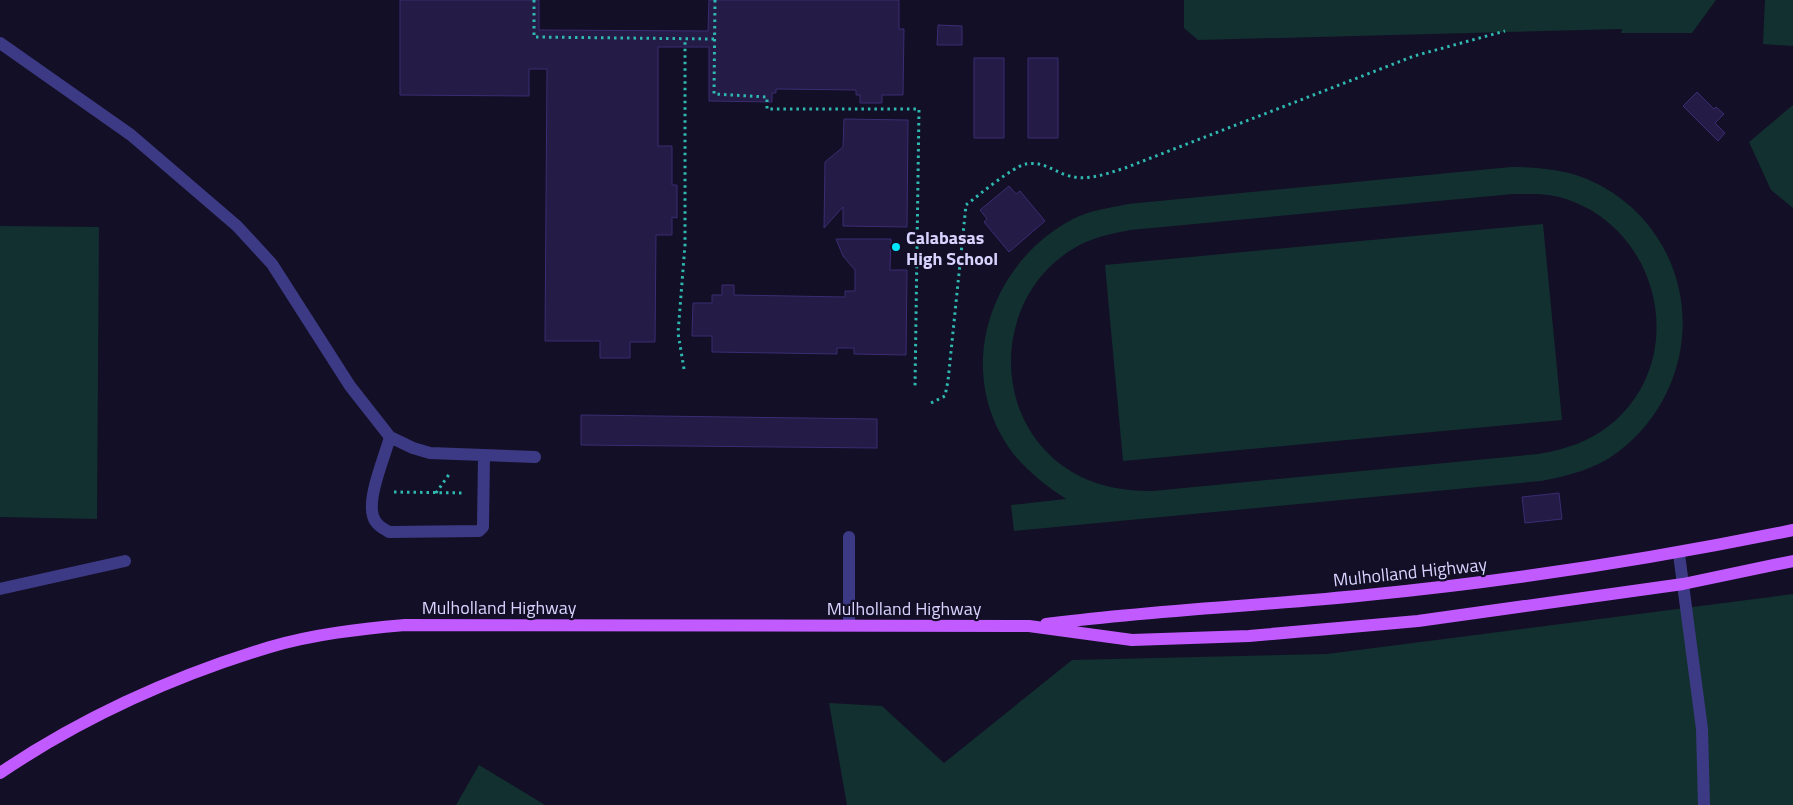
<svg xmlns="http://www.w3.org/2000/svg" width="1793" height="805" font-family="'Titillium Web',sans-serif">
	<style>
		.green { fill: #12302f; fill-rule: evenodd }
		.building { fill: #241b47; stroke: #3b2d73 }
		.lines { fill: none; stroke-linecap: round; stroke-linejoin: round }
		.path { stroke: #2fb8b0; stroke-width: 3; stroke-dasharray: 2.5 4; stroke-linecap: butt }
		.minor { stroke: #3d3a85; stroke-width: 12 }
		.major { stroke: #c25bff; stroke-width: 12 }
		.poi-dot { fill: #00e5ff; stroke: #130f26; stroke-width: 2 }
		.labels { text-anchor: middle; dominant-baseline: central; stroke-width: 4.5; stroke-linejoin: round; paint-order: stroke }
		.poi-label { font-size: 18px; font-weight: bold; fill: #d9d4ff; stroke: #130f26; text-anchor: start }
		.street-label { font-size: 18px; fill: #d9d4ff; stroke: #130f26 }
	</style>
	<rect width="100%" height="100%" fill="#130f26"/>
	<!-- green -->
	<path class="green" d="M1184 0H1716L1692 33H1621L1622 29 1198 40 1184 28Z
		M1765 0H1793V46L1763 44Z
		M1793 105V208L1771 190 1749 142Z
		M1511 167C1529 167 1546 168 1564 172 1594 178 1624 197 1644 220 1705 290 1692 396 1618 452 1596 469 1568 476 1541 481L1014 531 1011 505 1066 499C1046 486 1027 471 1012 452 953 372 989 263 1073 219 1090 210 1110 208 1128 204ZM1513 194C1529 194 1544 193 1559 197 1654 222 1690 346 1620 416 1597 439 1569 449 1538 454L1153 491C1122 491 1092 486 1066 468 984 412 996 283 1086 242 1100 236 1115 233 1130 230Z
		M1543 224 1562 420 1123 461 1105 265Z
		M0 226 99 227 97 519 0 517Z
		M1793 594V805H847L829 703 882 706 944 763 1072 660 1327 654Z
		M479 765 545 805H456Z"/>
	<!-- building -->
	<path class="building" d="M400 0H539V30L708 31 709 0H899V29H904L903 95H882V103H860V95H856V90L776 89V93H772V102L709 101V47H658V146H672V185H677V218L672 217V235H656L655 342H630V358H600V341H545L547 69H529V96L400 95Z
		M938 25 962 26V45H937Z
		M974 58H1004V138H974Z
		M1028 58H1058V138H1028Z
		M1697 92 1714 109 1716 107 1724 114 1715 123 1725 133 1718 141 1683 106Z
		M844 119 908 120 907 227 843 226V207L824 228 825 162 843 147Z
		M1009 186 1016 194 1020 191 1045 221 1009 252 984 222 987 219 980 210Z
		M836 239H891L890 270H907L906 355 854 354V348H837V354L712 352V336H692L693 303H712V295H722V285H734V295L845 297V291H855V270L843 256Z
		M581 415 877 419V448L581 445Z
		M1559 493 1562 519 1525 523 1522 497Z"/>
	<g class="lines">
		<!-- path -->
		<path class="path" d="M534 0V37L714 39
			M715 0 714 94 767 97V109H919L915 387
			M684 369 678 333 685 245V39
			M931 403 945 396 948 381 966 205C979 195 1012 167 1026 164 1042 161 1052 170 1066 175 1087 182 1105 174 1125 168L1414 56 1505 31
			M394 492 465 493
			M436 493 450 473"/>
		<!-- minor -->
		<path class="minor" d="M0 43 131 135 237 226 272 264 350 386 390 437 413 448 430 453 535 457
			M390 437C385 456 367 497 373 516 375 524 382 528 389 532L479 531 483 527 484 456
			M849 537V625
			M1679 554 1702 729 1704 805
			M0 589 125 561"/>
		<!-- major -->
		<path class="major" d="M1046 624C1152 610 1260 606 1367 595 1510 581 1652 559 1793 530
			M0 773C83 717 174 676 270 647 314 634 360 629 405 625L1029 626 1132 640 1249 636 1418 621 1683 584 1793 561"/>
	</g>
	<!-- markers -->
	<circle class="poi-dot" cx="896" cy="247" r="5"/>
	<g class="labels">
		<!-- poi labels -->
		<g class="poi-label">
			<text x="906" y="237">Calabasas<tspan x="906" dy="21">High School</tspan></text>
		</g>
		<!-- street labels -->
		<g class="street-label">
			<text transform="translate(1410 572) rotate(-6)">Mulholland Highway</text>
			<text x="499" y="607">Mulholland Highway</text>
			<text x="904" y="608">Mulholland Highway</text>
		</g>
	</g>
</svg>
